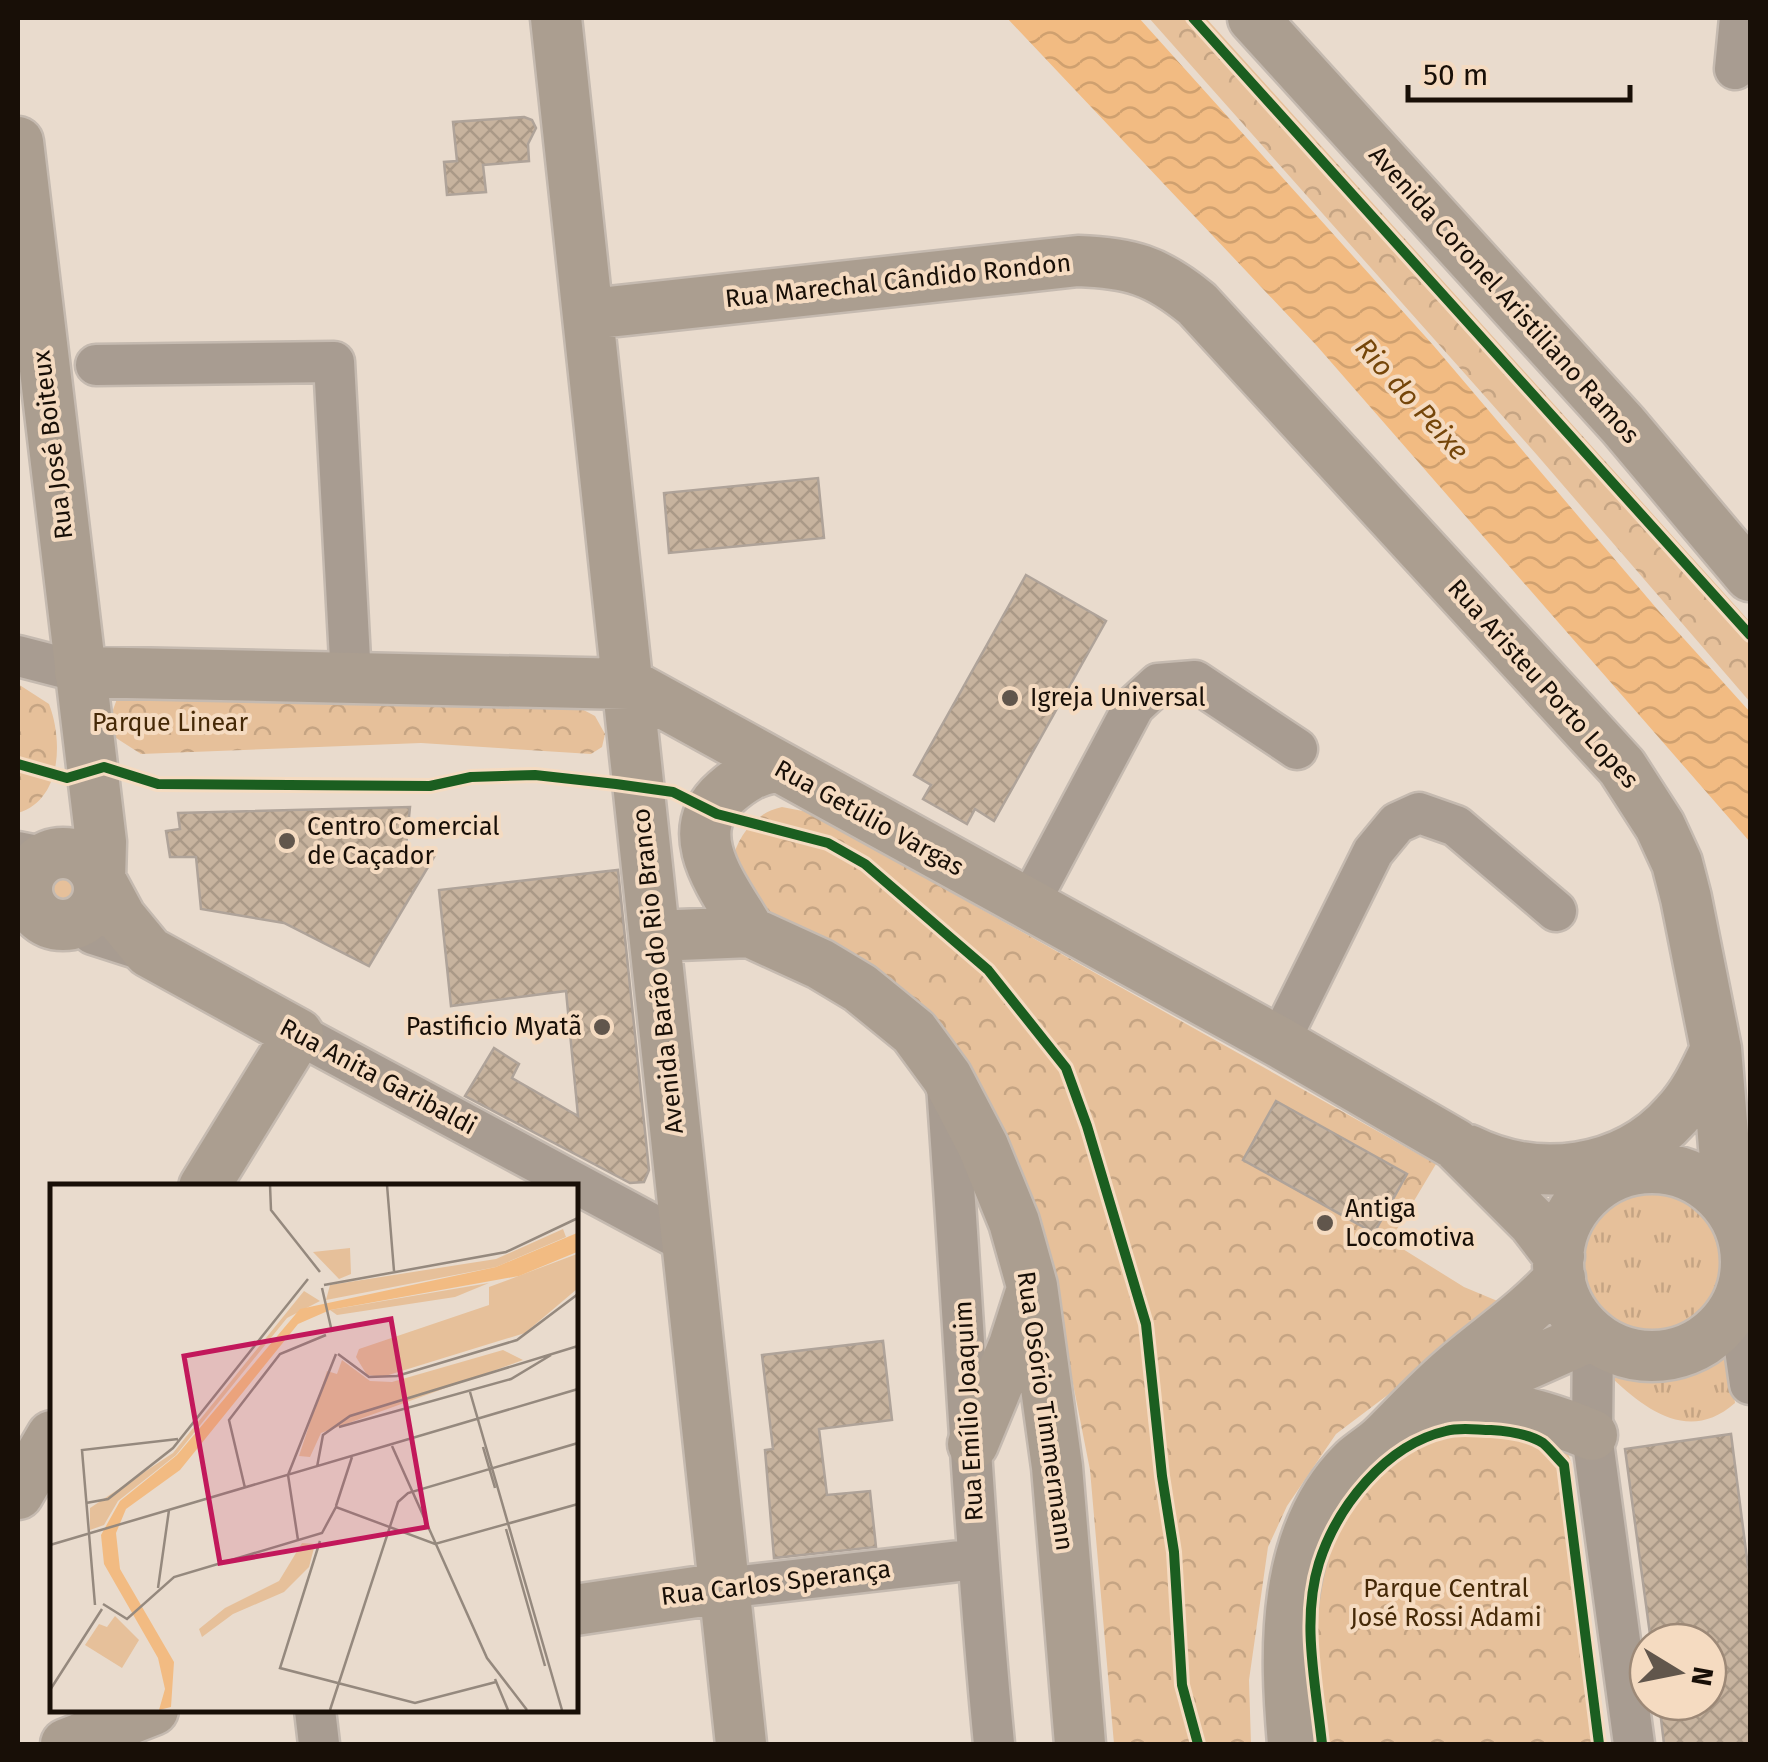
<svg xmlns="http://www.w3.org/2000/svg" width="1768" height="1762" font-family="'Fira Sans',sans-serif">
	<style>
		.grass { fill: url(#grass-tufts) }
		.park { fill: url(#park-crowns) }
		.water { fill: url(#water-waves) }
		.building { fill: url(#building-cross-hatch); stroke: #afa399; stroke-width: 2.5 }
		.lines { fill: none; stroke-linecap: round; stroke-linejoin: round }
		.minor-casing { stroke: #c5bab0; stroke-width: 45 }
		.major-casing { stroke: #c5bab0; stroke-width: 55 }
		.minor { stroke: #a89c91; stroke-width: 40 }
		.major { stroke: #ab9e90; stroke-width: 50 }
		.cycleway-casing { stroke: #f5dbc1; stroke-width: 16 }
		.cycleway { stroke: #1b5e20; stroke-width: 10 }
		.poi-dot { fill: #61564c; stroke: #f5dbc1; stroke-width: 4 }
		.labels { text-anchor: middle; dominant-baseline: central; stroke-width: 8; stroke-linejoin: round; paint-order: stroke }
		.street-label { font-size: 25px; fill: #180f07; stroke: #f5dbc1 }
		.poi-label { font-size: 25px; fill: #180f07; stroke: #f5dbc1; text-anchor: start }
		.park-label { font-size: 25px; fill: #452907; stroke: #f5dbc1 }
		.water-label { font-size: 28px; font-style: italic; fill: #75460a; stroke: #f5dbc1 }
		.inset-road { fill: none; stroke: #95897e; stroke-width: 2.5 }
		.view { fill: #c2185b; fill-opacity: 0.15; stroke: #c2185b; stroke-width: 5 }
		.inset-edge { fill: none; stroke: #180f07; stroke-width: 5 }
	</style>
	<defs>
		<pattern id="grass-tufts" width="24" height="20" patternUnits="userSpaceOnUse" patternTransform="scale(2.5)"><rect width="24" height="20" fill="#e6c09a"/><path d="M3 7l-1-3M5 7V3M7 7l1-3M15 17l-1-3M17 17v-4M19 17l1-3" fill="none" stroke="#c5a483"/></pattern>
		<pattern id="park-crowns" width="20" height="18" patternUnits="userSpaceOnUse" patternTransform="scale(2.5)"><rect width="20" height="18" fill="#e6c09a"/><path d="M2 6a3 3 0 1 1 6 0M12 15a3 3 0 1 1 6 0" fill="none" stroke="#c5a483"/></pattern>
		<pattern id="water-waves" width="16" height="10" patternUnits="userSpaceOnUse" patternTransform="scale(2.5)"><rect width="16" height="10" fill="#f2bb82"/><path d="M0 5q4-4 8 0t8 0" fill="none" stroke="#cfa06f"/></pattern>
		<pattern id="building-cross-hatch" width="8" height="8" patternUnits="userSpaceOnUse" patternTransform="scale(2.5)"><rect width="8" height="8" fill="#c7b39e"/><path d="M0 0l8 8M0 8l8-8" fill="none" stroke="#aa9987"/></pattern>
	</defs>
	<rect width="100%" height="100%" fill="#e9dbcd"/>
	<!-- grass -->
	<path class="grass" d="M43 888a19 19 0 1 1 38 0a19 19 0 1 1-38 0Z
		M1576 1262a75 75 0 1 1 150 0a75 75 0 1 1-150 0Z
		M1729 1358 1735 1403C1691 1442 1648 1412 1613 1379L1618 1370H1684Z"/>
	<!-- park -->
	<path class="park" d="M1149 18H1206L1750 622V702L1537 455Z
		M18 684 49 704C63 740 62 800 18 813Z
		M118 696 578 707 595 716 605 734 602 747 591 754 421 743 141 754 113 736 109 721Z
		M782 807 808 812 1436 1164 1390 1241 1464 1287 1507 1305 1336 1434 1287 1506 1268 1547 1249 1680 1251 1744H1114L1090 1470 1062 1328 1002 1138 763 916 731 864C737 838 753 813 782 807Z
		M1458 1417 1565 1445 1571 1462 1605 1744H1312L1303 1607 1345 1490 1420 1428Z"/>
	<!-- water -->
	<path class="water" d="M1007 18H1139L1433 345 1657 609 1750 712V842L1317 346Z"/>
	<!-- building -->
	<path class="building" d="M524 117 532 120 536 128 528 144 529 161 483 165 486 192 447 195 444 162 457 161 453 122Z
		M818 478 824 538 669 553 664 493Z
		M1026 575 1106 621 994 821 975 809 967 824 923 799 931 785 914 775Z
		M410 807 405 857H434L369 966 284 923 201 909 196 857H170L166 831 180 829 178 813Z
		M618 870 649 1170 644 1182 630 1183 465 1096 494 1048 519 1064 512 1078 578 1116 566 991 451 1006 439 890Z
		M1276 1101 1407 1174 1374 1233 1243 1160Z
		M883 1341 892 1420 819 1429 827 1495 870 1491 876 1547 774 1558 765 1450 773 1449 762 1355Z
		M1731 1434 1750 1582V1744H1664L1659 1702H1708V1642H1651L1625 1449Z"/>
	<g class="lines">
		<defs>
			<path id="minor" d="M1735 69 1740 18
				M96 365 334 362 351 678
				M18 656 80 672
				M18 852 43 857
				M18 890 28 900
				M1028 905 1134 706 1158 684 1195 681 1297 749
				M93 934 149 952
				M298 1034 685 1242
				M1279 1042 1373 852 1397 823 1419 813 1456 826 1556 911
				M947 1085C963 1305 973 1525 994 1744
				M1738 1300 1750 1384
				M1593 1335 1592 1435 1634 1744
				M723 1588 977 1559
				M315 1710 319 1744"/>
			<path id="major" d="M556 18 741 1744
				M1253 18 1623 425 1750 576
				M18 142 101 842 100 879 121 918 149 952 298 1034 204 1187
				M590 314 1078 261C1130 263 1156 270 1197 304L1622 767 1660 826 1677 863 1686 898 1716 1049 1729 1208
				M80 672 629 684 1279 1042 1455 1144 1533 1222 1559 1256
				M27 889a36 36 0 1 1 72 0a36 36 0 1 1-72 0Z
				M750 932C725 889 678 834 726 792 742 778 754 771 775 767
				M655 936 750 932 820 964 860 988 914 1032 947 1077 983 1146 1014 1222 1032 1286 1057 1467 1080 1744
				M1468 1150C1537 1184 1624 1174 1676 1115 1694 1096 1705 1073 1716 1049
				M1558 1262a94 94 0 1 1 188 0a94 94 0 1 1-188 0Z
				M1448 1406 1476 1387 1593 1335
				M1442 1412C1492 1398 1546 1416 1592 1435
				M973 1444 1014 1345 1030 1295
				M18 1494 52 1436
				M575 1610 723 1588
				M66 1744 153 1710
				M1293 1744C1285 1650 1281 1534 1354 1462 1364 1453 1375 1447 1384 1438 1408 1414 1430 1390 1456 1368 1491 1338 1529 1313 1560 1278"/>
		</defs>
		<!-- minor casing -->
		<use href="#minor" class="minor-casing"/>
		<!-- major casing -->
		<use href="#major" class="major-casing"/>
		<!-- minor -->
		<use href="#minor" class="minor"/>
		<!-- major -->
		<use href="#major" class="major"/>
		<defs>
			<path id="cycleway" d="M1193 18 1750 635
				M18 764 67 778 104 767 158 784 430 786 471 777 535 775 616 784 673 792 717 814 828 843 865 864 988 970 1066 1068 1087 1126 1146 1324 1162 1476 1174 1552 1182 1685 1198 1744
				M1322 1744C1316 1685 1301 1621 1319 1563 1337 1507 1385 1445 1446 1431 1460 1427 1477 1430 1491 1430 1507 1431 1529 1434 1543 1443 1550 1449 1557 1458 1564 1465L1599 1744"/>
		</defs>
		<!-- cycleway casing -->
		<use href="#cycleway" class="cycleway-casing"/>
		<!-- cycleway -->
		<use href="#cycleway" class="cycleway"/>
	</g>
	<!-- markers -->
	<g class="poi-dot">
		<circle cx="1010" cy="698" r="10"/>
		<circle cx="287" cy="841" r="10"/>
		<circle cx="602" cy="1027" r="10"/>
		<circle cx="1325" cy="1223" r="10"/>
	</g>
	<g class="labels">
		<!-- street labels -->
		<g class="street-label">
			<text transform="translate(898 281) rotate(-6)">Rua Marechal Cândido Rondon</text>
			<text transform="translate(1504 295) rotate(48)">Avenida Coronel Aristiliano Ramos</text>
			<text transform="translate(53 445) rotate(-97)">Rua José Boiteux</text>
			<text transform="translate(1543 684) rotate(48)">Rua Aristeu Porto Lopes</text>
			<text transform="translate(869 818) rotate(29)">Rua Getúlio Vargas</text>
			<text transform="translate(658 971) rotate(-96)">Avenida Barão do Rio Branco</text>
			<text transform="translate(378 1077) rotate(28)">Rua Anita Garibaldi</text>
			<text transform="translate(969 1411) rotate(-93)">Rua Emílio Joaquim</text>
			<text transform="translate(1045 1411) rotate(82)">Rua Osório Timmermann</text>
			<text transform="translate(776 1583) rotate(-7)">Rua Carlos Sperança</text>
		</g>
		<!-- poi labels -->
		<g class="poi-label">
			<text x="1030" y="698">Igreja Universal</text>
			<text x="307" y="827">Centro Comercial<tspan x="307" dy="29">de Caçador</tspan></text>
			<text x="582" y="1027" text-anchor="end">Pastificio Myatã</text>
			<text x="1345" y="1209">Antiga<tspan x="1345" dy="29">Locomotiva</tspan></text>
		</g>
		<!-- park labels -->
		<g class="park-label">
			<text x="170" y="723">Parque Linear</text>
			<text x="1446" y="1589">Parque Central<tspan x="1446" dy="29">José Rossi Adami</tspan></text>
		</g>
		<!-- water labels -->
		<g class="water-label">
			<text transform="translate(1412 399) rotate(48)">Rio do Peixe</text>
		</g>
	</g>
	<!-- overview -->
	<g transform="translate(50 1184)">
		<rect width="528" height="528" fill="#e9dbcd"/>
		<path d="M439 99 405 113 287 131 280 126Z" fill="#e6c09a"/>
		<path d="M513 45 516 53 446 83 276 116 280 101 446 75ZM300 64 301 90 289 95 263 68ZM527 70V105L475 149 332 193 317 191 306 173 309 165 439 121V103ZM254 107 270 117 237 134 126 271 68 317 54 341 40 346V324L123 269ZM453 166 473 176 271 249 260 273 249 272 277 187 287 190 292 176 320 197 342 198ZM252 359 265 360 259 383 234 408 183 430 152 453 149 445 175 424 229 397Z" fill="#e6c09a"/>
		<path d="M65 432 89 456 72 484 35 461 49 440 57 443Z" fill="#e6c09a"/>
		<path d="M527 49V68L469 92 280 126 248 140 130 286 76 325 66 349 70 385 124 478 121 523 109 526 115 505 108 474 54 380 51 351 70 317 127 271 250 125 446 83Z" fill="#f2bb82"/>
		<path class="inset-road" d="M220 1 221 26 270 88M337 1 344 87M274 101 456 68 528 34M272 104 282 148M288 170 319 193 347 192 467 156 528 110M420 208 512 526M289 243 461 195 501 171M342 262 437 474 477 526M433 263 445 304M267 283 273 251 300 232 528 162M195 304 179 236 230 170 276 151M36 319 58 315 123 264 258 95M286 322 302 273M456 345 495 482M248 356 238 291 286 170M270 357 230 484 365 519 446 498M0 361 528 205M108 404 119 326M53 420 77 435 124 393 272 349 286 323 385 360 528 320M45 421 32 266 128 255M445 495 458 526M0 506 52 425M280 526 348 318 358 309 528 259"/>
		<path class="view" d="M341 135 377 343 170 379 134 172Z"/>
		<rect width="528" height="528" class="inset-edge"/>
	</g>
	<!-- border -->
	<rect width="1768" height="1762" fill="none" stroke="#180f07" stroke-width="40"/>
	<!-- north arrow -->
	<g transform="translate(1678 1672) rotate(100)"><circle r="48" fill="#f5dbc1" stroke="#9d8977" stroke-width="2.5"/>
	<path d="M0-8L18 38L0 25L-18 38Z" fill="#61564c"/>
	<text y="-15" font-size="28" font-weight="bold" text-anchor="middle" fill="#180f07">N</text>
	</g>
	<!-- scale -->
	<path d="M1408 85v15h222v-15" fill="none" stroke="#180f07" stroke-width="5"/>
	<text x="1423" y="85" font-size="30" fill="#180f07" stroke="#f5dbc1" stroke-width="8" paint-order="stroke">50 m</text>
</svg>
